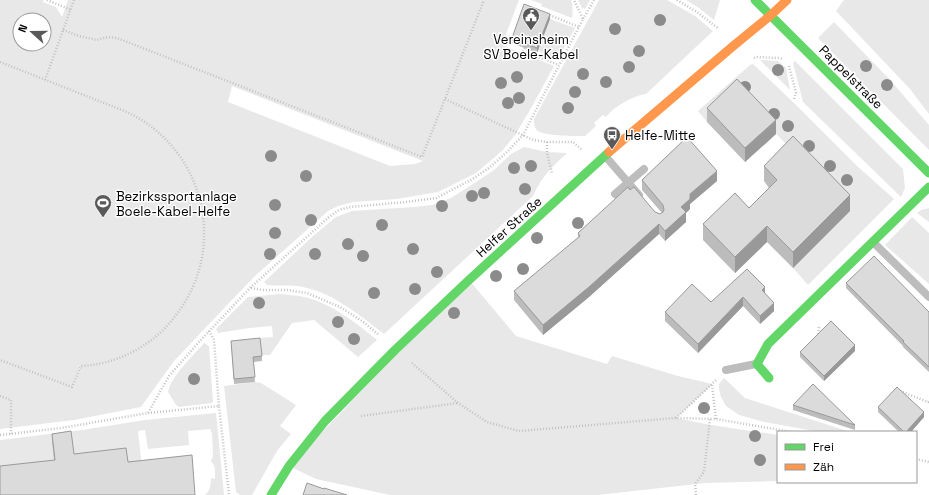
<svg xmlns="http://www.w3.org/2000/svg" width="929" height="495" font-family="'Space Grotesk',sans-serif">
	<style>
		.green { fill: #e8e8e8; fill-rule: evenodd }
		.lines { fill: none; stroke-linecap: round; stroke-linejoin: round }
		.path { stroke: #c2c2c2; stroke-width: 2.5; stroke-dasharray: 1 2; stroke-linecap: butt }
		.lane { stroke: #bdbdbd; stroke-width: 8 }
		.fast { stroke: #63d668; stroke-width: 9 }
		.slow { stroke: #ff974d; stroke-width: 9 }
		.tree { fill: #8b8b8b }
		.wall { fill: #bcbcbc }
		.shaded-wall { fill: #999 }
		.building { fill: #dbdbdb; stroke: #999 }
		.labels { text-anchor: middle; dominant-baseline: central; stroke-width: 3; stroke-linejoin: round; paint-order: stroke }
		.poi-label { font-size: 13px; fill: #000; stroke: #fff; text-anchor: start }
		.street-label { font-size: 13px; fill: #000; stroke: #fff }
	</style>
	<rect width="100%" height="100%" fill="#fff"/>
	<!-- green -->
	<path class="green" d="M0 0H43V2L56 7 62 17 68 0H519L502 45 554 66 530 110 515 135 502 151 476 173 438 192 397 199 353 202 338 206 328 211 255 276 229 303 174 361 141 407 74 420 0 429ZM20 20H44V44H20ZM232 86 423 161 415 164 390 166 228 102Z
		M531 0H571C573 7 573 11 572 18L541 6 542 4Z
		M578 0H590L585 9 582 8Z
		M599 0H667L695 16 713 31 646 94C632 96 615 106 606 117L603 115 594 123 596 126 585 136C575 136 548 136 540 132 534 130 534 124 534 119Z
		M686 0H720L714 20 699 8Z
		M844 0H929V114L910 89 836 11Z
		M550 19 575 28 558 59 538 51Z
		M834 22 891 81 929 125V150L818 38Z
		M760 60 778 61 786 68 790 90Z
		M795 61 903 169 905 188 901 197 803 102 794 67 793 63Z
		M753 64 794 103 857 166 894 199 808 285 793 268 850 211 737 93 707 122 698 111 750 65Z
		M524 147 547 152 567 153C552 167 542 176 533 196L384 334C358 314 331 291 298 286 288 285 277 286 267 285L264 282 312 237 336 217 352 211 414 207 432 205 451 198 473 184 494 170 511 154Z
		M929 208V222L917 213 921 210Z
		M912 217 929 233V284L885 245Z
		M469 280 516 336 607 364 612 356 678 376 708 383 712 385 676 418 711 425 778 435V481L705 483 598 495H390L316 479 289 466Z
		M279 294C287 295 296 295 304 297 331 303 355 322 377 340L358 357 314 320 292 323 270 355H261L260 338 273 337 272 326 249 328 218 333 216 329 248 297Z
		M204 343 209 346 213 402 212 403 179 407 176 405 168 392C172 375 192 357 204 343Z
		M724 378 745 398 847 431 846 432H820L764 422 739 415 726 406 721 397 719 389V384Z
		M255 382 261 383 296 405 280 426 291 434 277 451 252 495H240L236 492 224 386Z
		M216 413 224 495H205C210 491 211 484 211 478L215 479V469L214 465 211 461 213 456 212 433 210 429 188 431 189 445 148 449 145 430 138 431 145 495 55 468 0 474V440L82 430 145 420Z"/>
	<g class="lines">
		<!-- path -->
		<path class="path" d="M47 0 57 4 71 10
			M677 0 697 12 719 29
			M547 14 579 27
			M583 19 594 0
			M63 30 79 36 97 40 108 37 117 38 422 157 484 0
			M525 48 523 51 559 65
			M754 58 756 57 778 58 783 59
			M0 62 127 112C204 148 229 247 176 315 166 329 153 340 138 349 120 359 102 365 81 366L72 387 0 360
			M789 66 796 93 794 99
			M45 80 74 0
			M445 99 533 140 547 142H573L582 150
			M547 142V153L552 173
			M251 288 262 290H288L307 293 340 307 362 321 379 335
			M209 331 214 340 219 406
			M818 337 819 326
			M412 363 458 403 487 422 519 431 676 418 716 419 792 432
			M712 385 716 419
			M900 391 928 402 929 401
			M0 396 11 400V434
			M148 413 219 406 229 495
			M361 416 458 403
			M676 418 716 380
			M0 435 61 428 148 413 169 376 199 342 250 288 329 217 339 210 350 207 406 202 436 198 471 180 489 168 508 151 523 135 583 19 574 0
			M916 459 929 462
			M696 495 695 484 704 472 710 419"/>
		<!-- lane -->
		<path class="lane" d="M606 157 639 195
			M615 194 644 169
			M873 242 929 297
			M726 370 756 364"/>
		<!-- fast -->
		<path class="fast" d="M755 0 929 173
			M769 378 757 364 768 344 929 187
			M271 495 289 466 325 421 395 350 469 280 609 152"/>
		<!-- slow -->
		<path class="slow" d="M609 152 732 47 771 15 787 0"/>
	</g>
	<!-- trees -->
	<g class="tree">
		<circle cx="660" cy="20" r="6"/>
		<circle cx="615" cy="29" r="6"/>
		<circle cx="639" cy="51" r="6"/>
		<circle cx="866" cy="66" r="6"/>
		<circle cx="629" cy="67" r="6"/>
		<circle cx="778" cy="70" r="6"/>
		<circle cx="583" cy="74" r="6"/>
		<circle cx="517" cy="77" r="6"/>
		<circle cx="606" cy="82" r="6"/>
		<circle cx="501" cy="83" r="6"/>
		<circle cx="887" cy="85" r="6"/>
		<circle cx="745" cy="87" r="6"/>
		<circle cx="575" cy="92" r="6"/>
		<circle cx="519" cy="98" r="6"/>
		<circle cx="508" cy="103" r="6"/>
		<circle cx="568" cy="108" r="6"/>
		<circle cx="774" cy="114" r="6"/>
		<circle cx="788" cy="126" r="6"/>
		<circle cx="809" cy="146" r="6"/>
		<circle cx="271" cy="156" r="6"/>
		<circle cx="531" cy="166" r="6"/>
		<circle cx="830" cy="166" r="6"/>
		<circle cx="514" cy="168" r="6"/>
		<circle cx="306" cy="176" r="6"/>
		<circle cx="847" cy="180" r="6"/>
		<circle cx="525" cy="189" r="6"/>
		<circle cx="484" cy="193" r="6"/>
		<circle cx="472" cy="196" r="6"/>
		<circle cx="275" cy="205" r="6"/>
		<circle cx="442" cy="206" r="6"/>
		<circle cx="311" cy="220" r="6"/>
		<circle cx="578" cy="223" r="6"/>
		<circle cx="382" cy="225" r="6"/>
		<circle cx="275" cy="233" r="6"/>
		<circle cx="537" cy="238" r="6"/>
		<circle cx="348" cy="244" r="6"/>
		<circle cx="413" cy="249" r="6"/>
		<circle cx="270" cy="254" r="6"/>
		<circle cx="315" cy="254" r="6"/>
		<circle cx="363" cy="256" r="6"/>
		<circle cx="523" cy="269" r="6"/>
		<circle cx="437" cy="272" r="6"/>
		<circle cx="496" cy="276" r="6"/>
		<circle cx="415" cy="289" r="6"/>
		<circle cx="374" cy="293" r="6"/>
		<circle cx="259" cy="303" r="6"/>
		<circle cx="454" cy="313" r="6"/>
		<circle cx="338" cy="322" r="6"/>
		<circle cx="354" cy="339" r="6"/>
		<circle cx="194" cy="379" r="6"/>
		<circle cx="704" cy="408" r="6"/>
		<circle cx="755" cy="436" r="6"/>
		<circle cx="760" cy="460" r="6"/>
	</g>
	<!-- wall -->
	<path class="wall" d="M550 19 537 53 512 43V38Z
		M707 108 776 134 745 162 707 122Z
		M764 166 850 211 793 268 767 242 735 273 703 240V224L749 208 769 188 764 181Z
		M642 180 717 181 690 204V209L686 213V222L665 241 659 234 589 297 543 335 514 300V291L578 238V233L630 190 655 212 660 214 662 213 642 190Z
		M846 283 929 312V372L903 347V346L846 288Z
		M765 293 774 311 760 324 743 306 698 353 665 321V312L711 302Z
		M231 341 262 356V361L253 362 255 382 234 384Z
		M855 351 824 381 800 357V352Z
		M793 405 855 425V430L793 410Z
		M878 407 924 417 911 432H899L878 412Z
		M52 434 74 454 128 462 195 495H0L54 460 52 441Z"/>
	<!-- shaded-wall -->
	<path class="shaded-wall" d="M550 14V19L537 53V48Z
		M776 120V134L745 162V148Z
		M717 171V181L690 204V194Z
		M850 195V211L793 268V252Z
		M690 199V209L686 213V222L665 241V231L681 207Z
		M659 224V234L589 297 543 335V325Z
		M767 226V242L735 273V257Z
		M765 287V296L762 290Z
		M743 297V306L698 353V344Z
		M774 303V311L760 324V316Z
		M855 345V351L824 381V376Z
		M924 412V417L911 432H906Z"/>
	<!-- building -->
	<path class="building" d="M524 4 550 14 537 48 512 38Z
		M737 79 776 120 745 148 707 108Z
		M793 136 850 195 793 252 767 226 735 257 703 224 735 193 749 208 777 180 764 166Z
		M687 137 717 171 690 194V199L681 207 686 212 665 231 659 224 589 287 543 325 514 291 580 236 578 233 628 187 630 190 634 187 655 212 660 214 663 212 664 210 663 205 642 180Z
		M874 256 929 312V367L903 342 904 341 846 283Z
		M747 269 765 287 762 290 774 303 760 316 743 297 698 344 665 312 692 284 711 302Z
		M831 321 855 345 824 376 800 352Z
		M260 338 262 356 253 357 255 377 234 379 231 341Z
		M813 384 855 425 793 405Z
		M897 387 924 412 906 432H904L878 407Z
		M71 431 74 454 126 448 128 462 192 455 195 495H0V466L55 460 52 434Z
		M307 483 324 489V488L347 495H303Z"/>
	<!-- icons -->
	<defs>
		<symbol id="civic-pin" viewBox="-11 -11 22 30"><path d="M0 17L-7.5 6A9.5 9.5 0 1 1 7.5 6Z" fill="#595959" stroke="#fff"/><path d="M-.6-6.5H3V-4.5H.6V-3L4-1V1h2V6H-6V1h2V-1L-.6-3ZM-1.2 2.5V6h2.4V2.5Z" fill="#fff"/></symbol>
		<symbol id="bus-pin" viewBox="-11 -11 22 30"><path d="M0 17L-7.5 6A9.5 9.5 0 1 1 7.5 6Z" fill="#595959" stroke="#fff"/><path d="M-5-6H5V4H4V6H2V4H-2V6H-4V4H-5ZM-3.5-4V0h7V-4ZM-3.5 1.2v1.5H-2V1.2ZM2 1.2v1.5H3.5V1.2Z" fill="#fff"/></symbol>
		<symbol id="stadium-pin" viewBox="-11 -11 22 30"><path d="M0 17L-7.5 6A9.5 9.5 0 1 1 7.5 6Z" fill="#595959" stroke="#fff"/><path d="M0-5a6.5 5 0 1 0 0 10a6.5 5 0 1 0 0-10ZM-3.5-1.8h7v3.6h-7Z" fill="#fff"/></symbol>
	</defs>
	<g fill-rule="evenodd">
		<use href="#civic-pin" x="521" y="6" width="20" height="27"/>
		<use href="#bus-pin" x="602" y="125" width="20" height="27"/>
		<use href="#stadium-pin" x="93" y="193" width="20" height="27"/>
	</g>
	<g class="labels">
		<!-- poi labels -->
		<g class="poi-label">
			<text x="531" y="39" text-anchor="middle">Vereinsheim<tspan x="531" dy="15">SV Boele-Kabel</tspan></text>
			<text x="625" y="135">Helfe-Mitte</text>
			<text x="116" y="196">Bezirkssportanlage<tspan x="116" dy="15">Boele-Kabel-Helfe</tspan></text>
		</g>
		<!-- street labels -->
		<g class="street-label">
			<text transform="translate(851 77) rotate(45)">Pappelstraße</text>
			<text transform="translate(509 227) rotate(-42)">Helfer Straße</text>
		</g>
	</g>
	<!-- legend -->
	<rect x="777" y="431" width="140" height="52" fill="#ffffff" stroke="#999999"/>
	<rect x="785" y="444" width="20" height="6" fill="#63d668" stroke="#999999"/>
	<text x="813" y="451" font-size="12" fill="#000000">Frei</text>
	<rect x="785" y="464" width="20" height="6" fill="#ff974d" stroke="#999999"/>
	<text x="813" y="471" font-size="12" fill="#000000">Zäh</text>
	<!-- north arrow -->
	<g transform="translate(32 32) rotate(291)"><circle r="19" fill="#ffffff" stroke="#999999"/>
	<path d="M0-3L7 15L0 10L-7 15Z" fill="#595959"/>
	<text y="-6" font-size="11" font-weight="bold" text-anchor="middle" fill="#000000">N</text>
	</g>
</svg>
